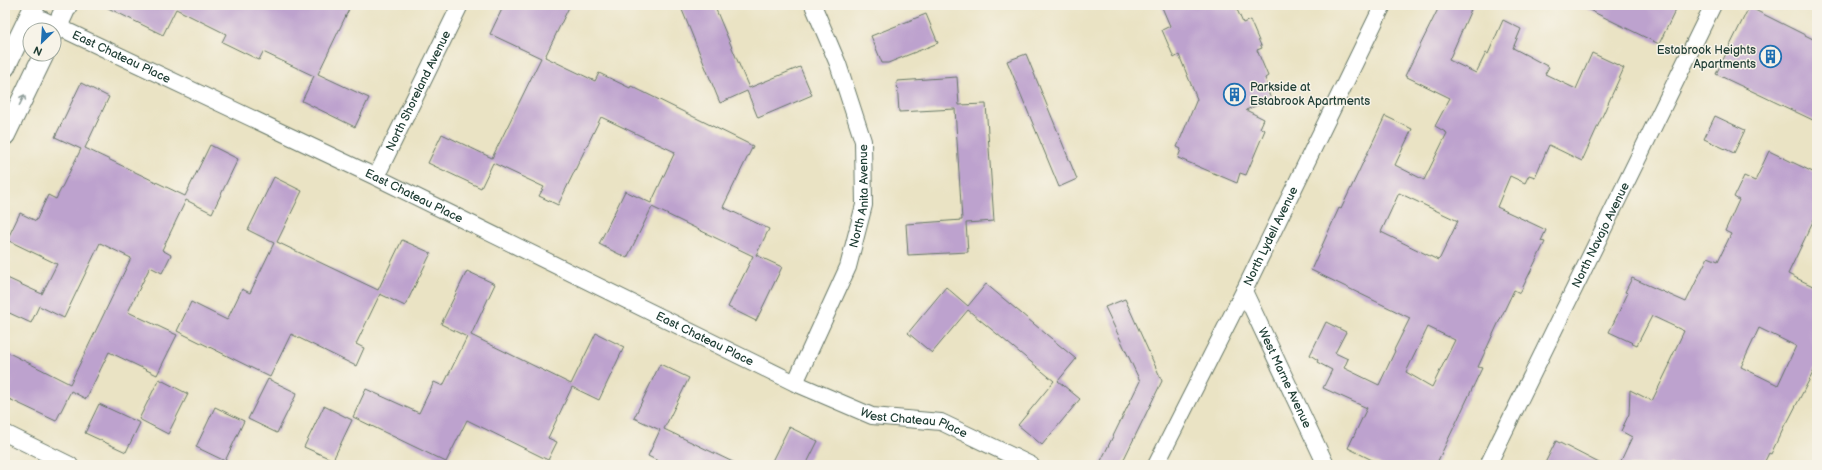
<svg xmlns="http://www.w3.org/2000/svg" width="1822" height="470" font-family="'Balsamiq Sans',sans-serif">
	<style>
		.building { fill: #bda2ce; fill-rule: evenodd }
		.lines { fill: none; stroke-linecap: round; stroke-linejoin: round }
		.minor-casing { stroke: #676; stroke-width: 18 }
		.tertiary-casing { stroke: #676; stroke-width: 22 }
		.minor { stroke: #fff; stroke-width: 16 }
		.tertiary { stroke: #fff; stroke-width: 20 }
		.oneway { stroke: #8f9e9a }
		.labels { text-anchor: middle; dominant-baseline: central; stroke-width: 3; stroke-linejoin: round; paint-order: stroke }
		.poi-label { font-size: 12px; fill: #1f3d34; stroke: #f7f3e8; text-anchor: end }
		.street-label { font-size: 12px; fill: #1f3d34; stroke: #f7f3e8 }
	</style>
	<rect width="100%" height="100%" fill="#f7f3e8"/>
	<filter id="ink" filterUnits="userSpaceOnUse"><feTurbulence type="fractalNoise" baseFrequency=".025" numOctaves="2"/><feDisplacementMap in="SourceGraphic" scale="8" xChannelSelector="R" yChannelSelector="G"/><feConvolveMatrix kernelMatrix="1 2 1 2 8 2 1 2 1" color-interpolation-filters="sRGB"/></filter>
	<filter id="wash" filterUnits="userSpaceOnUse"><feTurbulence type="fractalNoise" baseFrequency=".012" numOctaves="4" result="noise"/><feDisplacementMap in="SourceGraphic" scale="16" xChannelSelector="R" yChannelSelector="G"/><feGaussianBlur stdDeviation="0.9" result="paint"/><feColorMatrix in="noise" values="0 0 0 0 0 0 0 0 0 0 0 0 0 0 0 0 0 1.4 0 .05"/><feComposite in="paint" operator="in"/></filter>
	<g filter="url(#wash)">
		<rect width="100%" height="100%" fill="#eae3c4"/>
		<g id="blocks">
			<!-- building -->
			<path class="building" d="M102 5H351L318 74 369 98 355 127 302 101 314 76 263 52 259 60 222 42 226 34 176 9 163 35Z
				M504 5H570L545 57 595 81 599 73 630 88 631 86 753 146 723 207 769 229 756 255 782 267 756 321 728 307 753 256 652 207 627 258 599 244 625 191 651 203 675 152 601 117 558 205 539 196 544 187 493 163 481 188 428 163 442 134 492 158 541 58 490 34Z
				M680 5H714L749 88 800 67 812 95 758 118 747 91 720 103Z
				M1161 5H1235L1243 23 1250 20 1262 48 1257 50 1268 76 1265 78 1269 88 1267 89 1271 99 1246 110 1264 119 1260 128 1265 130 1246 175 1240 173 1237 183 1178 158 1181 149 1177 147 1197 99 1179 55 1174 58 1162 30 1170 26Z
				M1440 5H1473L1449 60 1476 73 1486 53 1488 54 1503 20 1521 29 1513 48 1549 67 1545 74 1576 89 1592 53 1624 68 1582 161 1549 145 1535 177 1529 175 1525 183 1510 176 1497 207 1546 230 1541 241 1545 242 1520 293 1514 290 1496 328 1478 367 1482 368 1436 465H1382L1348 448 1367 408 1323 388 1332 370 1317 362 1318 360 1310 355 1326 322 1346 332 1335 353 1348 359 1344 368 1379 385 1395 351 1394 350 1410 318 1311 270 1339 208 1341 209 1385 116 1412 129 1395 165 1424 180 1447 133 1435 126 1450 98 1405 76ZM1399 193 1458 221 1440 258 1438 260 1381 232ZM1428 327 1455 340 1432 387 1406 372Z
				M1579 5H1678L1659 44Z
				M1749 7 1817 41V122L1716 74Z
				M926 14 938 43 888 63H882L871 36Z
				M1026 54 1077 179 1059 187 1007 61Z
				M957 77 959 105 986 104 994 221 966 223 968 252 908 255 906 224 962 220 955 109 899 112 897 81Z
				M81 83 109 97 85 148 185 196 210 145 238 159 212 213 186 200 162 250 171 255 162 273 150 267 128 312 177 335 157 375 109 352 86 399 71 391 56 421 5 397V351L70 384 131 258 100 243 64 318 39 306 31 323 5 311V277L42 294 57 264 7 240 20 213 36 221 48 195 56 199 81 149 55 137Z
				M1715 116 1745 130 1734 153 1704 139Z
				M1769 151 1817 174V213L1788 274 1817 288V365L1787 423 1786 422 1771 454 1769 453 1763 465H1619L1632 437 1621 431 1629 414 1630 390 1652 401 1670 364 1669 363 1684 331 1652 316 1637 345 1609 332 1628 293 1625 292 1632 278 1686 302 1708 257 1718 261 1731 234 1725 231 1739 200 1734 197 1744 176 1755 181ZM1759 328 1796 346 1778 385 1741 367Z
				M274 177 302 191 277 242 378 290 402 240 431 253 405 306 380 294 356 344 364 348 356 366 291 334 270 377 177 331 191 302 227 320 242 289 250 293 274 243 248 230Z
				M467 271 495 284 471 335 571 384 596 333 624 347 599 400 572 387 548 438 557 442 548 460 467 420 446 462 353 417 366 389 419 413 434 382 443 386 467 337 441 324Z
				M986 284 1076 359 1058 381 1080 399 1042 445 1018 425 1054 381 968 310 932 353 908 333 946 287 968 306Z
				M1125 299 1162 381 1121 465H1099L1140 381 1105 307Z
				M660 364 689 378 664 429 739 465H666L648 456 660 430 634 418Z
				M159 379 188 394 168 434 139 419Z
				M268 379 297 393 277 433 248 419Z
				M99 404 140 423 126 452 85 433Z
				M324 406 352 420 333 460 304 447Z
				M215 407 244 421 225 461 196 447Z
				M789 427 818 441 806 465H770Z
				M1556 441 1603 465H1544Z"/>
		</g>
	</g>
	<g filter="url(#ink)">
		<use href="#blocks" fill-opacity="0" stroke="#676" stroke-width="1"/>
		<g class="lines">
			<defs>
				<g id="minor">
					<path id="s1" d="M31 14 376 177 795 383 872 416 941 422 1031 465"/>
					<path id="s2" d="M376 177 460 5"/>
					<path id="s3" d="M1244 291 1326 465"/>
					<path id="s4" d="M795 383 848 267 864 205 863 141 838 64 813 5"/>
					<path d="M5 433 70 465"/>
					<path id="s5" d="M1156 465 1244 291 1383 5"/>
					<path id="s6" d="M1488 465 1713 5"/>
				</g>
				<path id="tertiary" d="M54 33 67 5
					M5 67 35 5
					M5 135 44 54"/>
			</defs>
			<!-- minor casing -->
			<use href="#minor" class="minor-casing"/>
			<!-- tertiary casing -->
			<use href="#tertiary" class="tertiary-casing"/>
			<!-- minor -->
			<use href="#minor" class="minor"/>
			<!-- tertiary -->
			<use href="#tertiary" class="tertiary"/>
		</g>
		<!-- one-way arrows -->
		<defs><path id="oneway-shaft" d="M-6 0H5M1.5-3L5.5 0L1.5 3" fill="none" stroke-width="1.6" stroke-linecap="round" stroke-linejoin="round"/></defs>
		<use class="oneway" href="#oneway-shaft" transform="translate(22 100) rotate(-64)"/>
	</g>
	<!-- icons -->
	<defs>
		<symbol id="building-ring" viewBox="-11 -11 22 22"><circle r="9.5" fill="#f7f3e8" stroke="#1f6fb2" stroke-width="1.5"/><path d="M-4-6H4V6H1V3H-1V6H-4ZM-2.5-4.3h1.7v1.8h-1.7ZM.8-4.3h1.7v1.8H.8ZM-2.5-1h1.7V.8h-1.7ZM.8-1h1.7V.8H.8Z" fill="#1f6fb2"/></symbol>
	</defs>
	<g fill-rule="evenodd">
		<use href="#building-ring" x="1758" y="44" width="25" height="25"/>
		<use href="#building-ring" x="1222" y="82" width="25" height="25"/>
	</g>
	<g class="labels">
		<!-- poi labels -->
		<g class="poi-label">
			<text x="1756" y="50">Estabrook Heights<tspan x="1756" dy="14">Apartments</tspan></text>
			<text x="1250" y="87" text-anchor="start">Parkside at<tspan x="1250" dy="14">Estabrook Apartments</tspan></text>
		</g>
		<!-- street labels -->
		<g class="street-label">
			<text stroke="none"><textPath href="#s1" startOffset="100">East Chateau Place</textPath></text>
			<text stroke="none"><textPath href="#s2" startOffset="96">North Shoreland Avenue</textPath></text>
			<text stroke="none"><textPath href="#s1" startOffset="424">East Chateau Place</textPath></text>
			<text stroke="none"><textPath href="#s4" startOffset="200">North Anita Avenue</textPath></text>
			<text stroke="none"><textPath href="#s6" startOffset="256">North Navajo Avenue</textPath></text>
			<text stroke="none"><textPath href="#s5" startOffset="256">North Lydell Avenue</textPath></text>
			<text stroke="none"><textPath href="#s1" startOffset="748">East Chateau Place</textPath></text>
			<text stroke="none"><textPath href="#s3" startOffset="96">West Marne Avenue</textPath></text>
			<text stroke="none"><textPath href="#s1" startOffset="975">West Chateau Place</textPath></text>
		</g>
	</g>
	<!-- margin -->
	<rect width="1822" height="470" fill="none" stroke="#f7f3e8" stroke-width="20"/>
	<!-- north arrow -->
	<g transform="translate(42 42) rotate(205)"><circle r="19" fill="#f7f3e8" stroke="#a1aaa0"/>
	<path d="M0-3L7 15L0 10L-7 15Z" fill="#1f6fb2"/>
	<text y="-6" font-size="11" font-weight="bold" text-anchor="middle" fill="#1f3d34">N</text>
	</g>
</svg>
